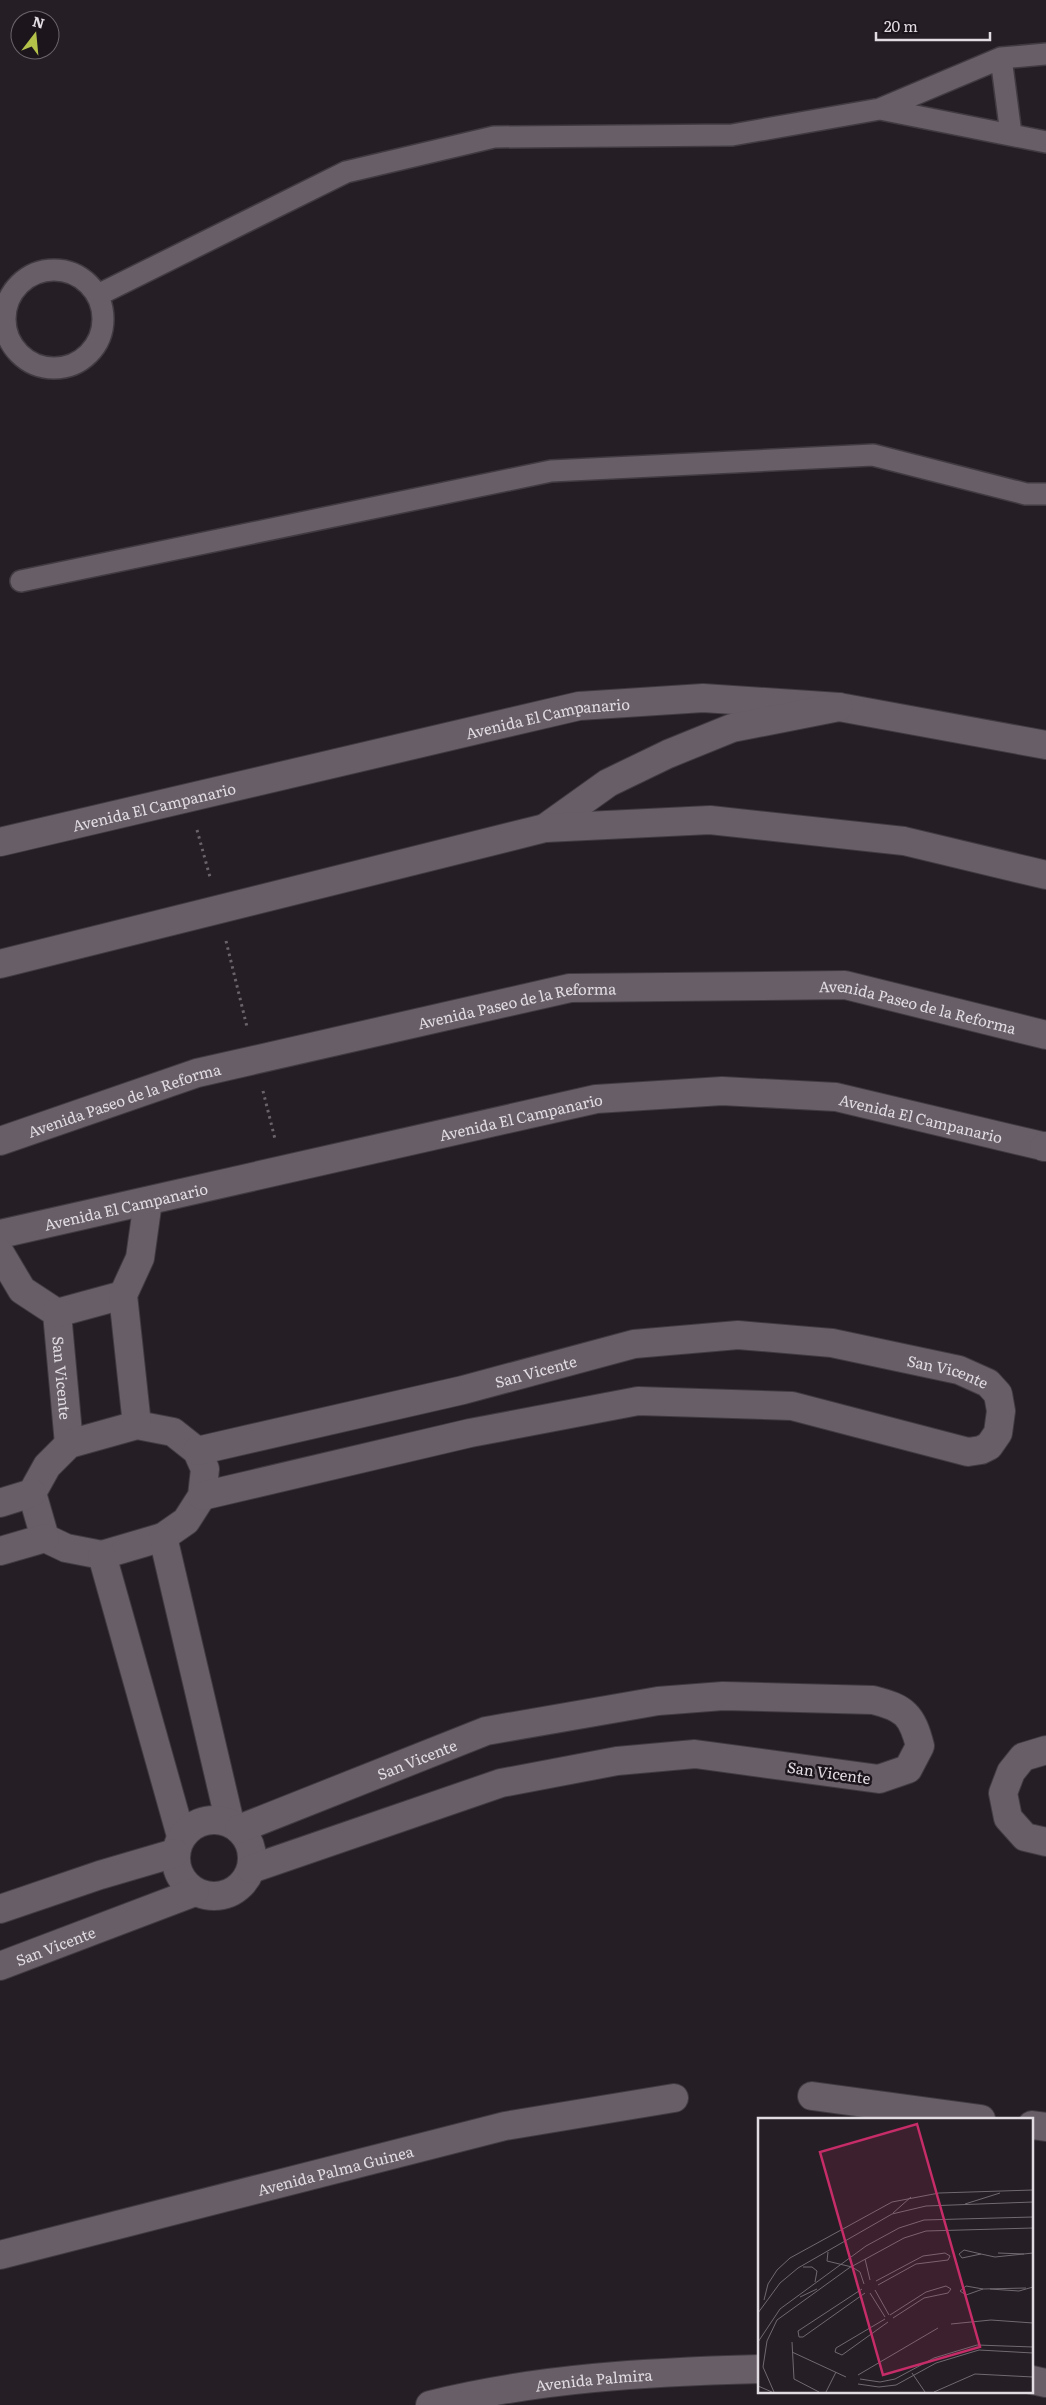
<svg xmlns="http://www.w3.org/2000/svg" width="1046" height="2405" font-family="Literata,serif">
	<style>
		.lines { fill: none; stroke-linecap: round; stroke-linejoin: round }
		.lane-casing { stroke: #413b41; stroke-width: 24 }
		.street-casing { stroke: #413b41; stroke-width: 30 }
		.secondary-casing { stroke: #413b41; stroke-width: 30 }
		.path { stroke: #6a646a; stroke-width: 3; stroke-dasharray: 2.5 4; stroke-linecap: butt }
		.lane { stroke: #675e67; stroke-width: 21 }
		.street { stroke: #675e67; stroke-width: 28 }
		.secondary { stroke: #675e67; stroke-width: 28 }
		.labels { text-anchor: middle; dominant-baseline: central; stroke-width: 5; stroke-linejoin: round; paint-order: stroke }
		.street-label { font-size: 15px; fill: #e1dce1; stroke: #1c151c }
		.inset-road { fill: none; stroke: #706a70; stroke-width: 1 }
		.view { fill: #c52c68; fill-opacity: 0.15; stroke: #c52c68; stroke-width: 2.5 }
		.inset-edge { fill: none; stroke: #e1dce1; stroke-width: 2.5 }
	</style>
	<rect width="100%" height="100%" fill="#251e25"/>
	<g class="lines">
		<defs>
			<path id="lane" d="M1001 58 1011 134
				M880 109 1046 142
				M5 319a49 49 0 1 1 98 0a49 49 0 1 1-98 0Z
				M98 295 346 172 494 137 732 135 880 109 1001 58 1046 54
				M21 581 551 471 873 455 1026 494H1046"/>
			<g id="street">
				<path id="s1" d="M0 842 579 706 703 698 839 707 1046 745"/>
				<path id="s2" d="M0 1234 596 1099 722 1091 836 1097 1046 1147"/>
				<path id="s3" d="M0 1253 22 1290 57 1313 69 1444"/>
				<path d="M57 1313 123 1295"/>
				<path d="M137 1425 173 1432 197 1451 205 1469 202 1496 186 1521 163 1537 102 1555 66 1548 45 1538 32 1493 47 1466 69 1444Z"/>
				<path d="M137 1425 123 1295 140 1258 148 1201"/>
				<path id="s4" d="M197 1451 463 1390 634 1344 738 1335 832 1343 959 1370 988 1383 998 1394 1001 1411 998 1433 989 1446 981 1450 968 1452 792 1406 638 1401 470 1433 202 1496"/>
				<path d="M0 1503 32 1493"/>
				<path d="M163 1537 230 1823"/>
				<path d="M0 1551 45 1538"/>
				<path d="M102 1555 181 1836"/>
				<path d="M1046 1750 1023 1757 1011 1772 1003 1793 1008 1818 1025 1837 1046 1842"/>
				<circle cx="214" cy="1858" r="38"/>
				<path id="s5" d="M239 1829 486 1731 658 1701 723 1696 873 1700C905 1708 912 1715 920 1746L908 1769 879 1779 695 1754 617 1761 501 1783 251 1869"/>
				<path d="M0 1909 100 1875 175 1853"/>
				<path id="s6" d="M0 1966 195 1892"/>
				<path d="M812 2096 981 2119"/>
				<path d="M1032 2125 1046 2127"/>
				<path id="s7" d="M0 2255 505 2126 674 2098"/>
				<path d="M1032 2380 1046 2383"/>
				<path id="s8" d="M430 2405C537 2378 649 2372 760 2369"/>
			</g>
			<g id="secondary">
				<path d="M545 828 608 783 668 754 732 728 839 707"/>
				<path d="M0 964 545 828 710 820 904 841 1046 875"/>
				<path id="s9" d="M0 1141 197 1073 570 988 845 985 1046 1035"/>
				<path d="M1044 1147 1046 1146"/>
			</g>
		</defs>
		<!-- lane casing -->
		<use href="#lane" class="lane-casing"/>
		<!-- street casing -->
		<use href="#street" class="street-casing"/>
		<!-- secondary casing -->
		<use href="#secondary" class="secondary-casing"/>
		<!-- path -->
		<path class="path" d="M197 830 210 877
			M226 941 247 1027
			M263 1091 275 1139"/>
		<!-- lane -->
		<use href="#lane" class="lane"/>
		<!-- street -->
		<use href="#street" class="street"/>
		<!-- secondary -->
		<use href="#secondary" class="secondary"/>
	</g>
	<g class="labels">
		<!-- street labels -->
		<g class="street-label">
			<text stroke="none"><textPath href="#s1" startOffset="562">Avenida El Campanario</textPath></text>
			<text stroke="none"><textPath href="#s1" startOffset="158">Avenida El Campanario</textPath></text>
			<text stroke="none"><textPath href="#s9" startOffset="536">Avenida Paseo de la Reforma</textPath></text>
			<text stroke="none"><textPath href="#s9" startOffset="941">Avenida Paseo de la Reforma</textPath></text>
			<text stroke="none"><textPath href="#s9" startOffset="131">Avenida Paseo de la Reforma</textPath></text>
			<text stroke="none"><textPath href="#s2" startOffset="534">Avenida El Campanario</textPath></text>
			<text stroke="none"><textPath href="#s2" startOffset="939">Avenida El Campanario</textPath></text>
			<text stroke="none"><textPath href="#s2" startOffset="129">Avenida El Campanario</textPath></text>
			<text stroke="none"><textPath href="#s4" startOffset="348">San Vicente</textPath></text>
			<text stroke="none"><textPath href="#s4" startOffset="768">San Vicente</textPath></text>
			<text stroke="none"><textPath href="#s3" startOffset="150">San Vicente</textPath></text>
			<text stroke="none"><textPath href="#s5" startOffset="191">San Vicente</textPath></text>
			<text transform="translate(829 1772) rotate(8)">San Vicente</text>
			<text stroke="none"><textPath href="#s6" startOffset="59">San Vicente</textPath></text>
			<text stroke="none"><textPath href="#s7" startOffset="346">Avenida Palma Guinea</textPath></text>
			<text stroke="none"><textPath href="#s8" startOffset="166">Avenida Palmira</textPath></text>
		</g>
	</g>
	<!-- overview -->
	<g transform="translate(758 2118)">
		<rect width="275" height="275" fill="#251e25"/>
		<path class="inset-road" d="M207 86 242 75M135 95 153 79M70 134 69 143 94 149 102 154 106 166M240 135 266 136M223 136 206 132 201 136 204 140 223 136 237 139 275 135M107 141 112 162M45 149H54L59 153 57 164M118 163 165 138 187 135 192 138 190 142 158 146 120 167M104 171 40 213 41 219H45L107 175M225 171 208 177 202 173 208 168 225 171 268 170M232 171 261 173 275 169M117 172 131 197M112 175 127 199M42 179 59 171M6 182 10 166 19 152 32 140 134 84 181 75 275 72M0 195 22 165 40 150 134 96 168 88 275 84M132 197 168 174 188 168 193 171 190 175 166 180 135 200M127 201 78 230 77 234 84 237 130 204M193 206 233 202 275 205M0 224 22 191 108 128 141 110 166 102 275 99M34 224 36 261 61 274M34 234 88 259M154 255 167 274M100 257 180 210M102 261 122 264 137 261 176 240 219 227 275 229M100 266 121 269 138 267 178 245 221 232 275 235M0 268 14 274M16 274 5 249 9 223 19 202 91 150 146 120 168 113 275 110M68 274 78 254M176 274 217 256 275 259"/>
		<path class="view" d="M159 6 222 229 125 257 62 34Z"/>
		<rect width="275" height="275" class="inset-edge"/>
	</g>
	<!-- north arrow -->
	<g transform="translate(35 35) rotate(16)"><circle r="24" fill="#1c151c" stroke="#6b656b"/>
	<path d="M0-4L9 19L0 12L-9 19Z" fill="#b5c24a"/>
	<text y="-8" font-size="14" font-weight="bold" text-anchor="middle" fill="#e1dce1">N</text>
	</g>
	<!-- scale -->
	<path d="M876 32v8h114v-8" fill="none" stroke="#e1dce1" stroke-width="2.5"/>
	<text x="884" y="32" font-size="15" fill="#e1dce1" stroke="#1c151c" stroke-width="4" paint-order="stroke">20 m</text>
</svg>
